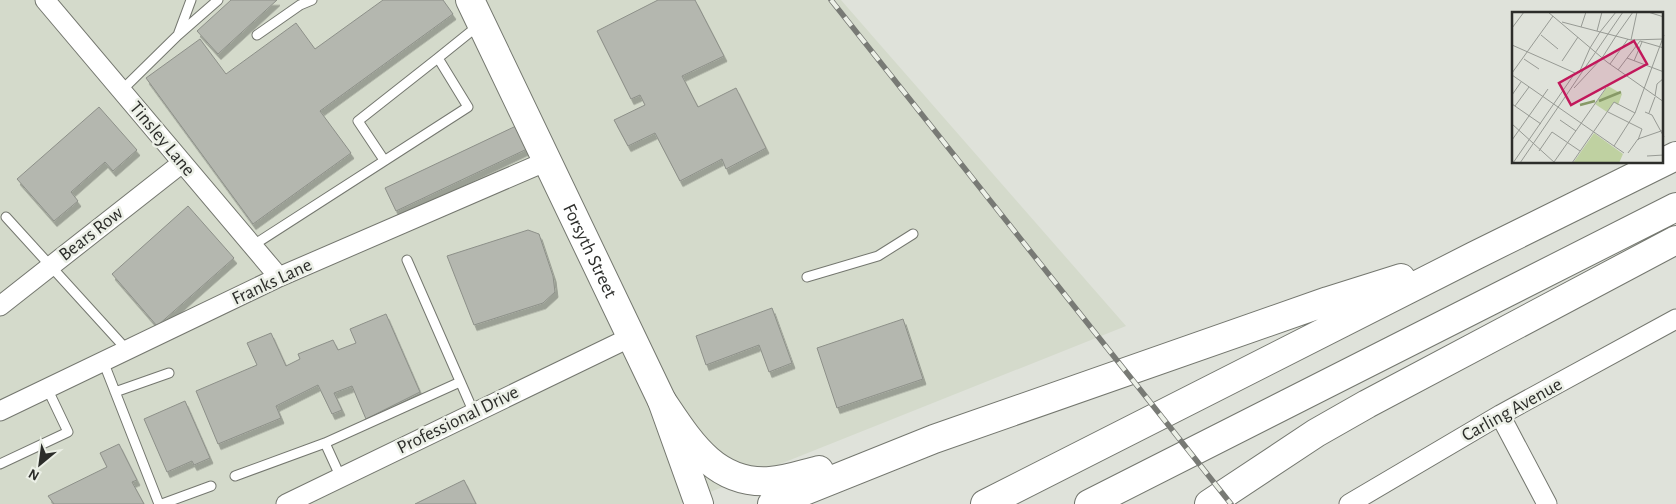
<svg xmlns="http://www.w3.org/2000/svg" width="1676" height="504" font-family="'Alegreya Sans',sans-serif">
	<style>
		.built { fill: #d4dacb }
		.building { fill: #b4b7af; stroke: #8d9089; filter: url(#shadow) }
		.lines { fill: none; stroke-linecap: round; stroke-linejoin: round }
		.service-casing { stroke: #74776f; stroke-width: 11 }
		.minor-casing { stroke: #74776f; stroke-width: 21 }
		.primary-casing { stroke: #74776f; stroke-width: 30 }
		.motorway-casing { stroke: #74776f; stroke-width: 30 }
		.service { stroke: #fff; stroke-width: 9 }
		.minor { stroke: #fff; stroke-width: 19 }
		.primary { stroke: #fff; stroke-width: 28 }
		.motorway { stroke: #fff; stroke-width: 28 }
		.rail-casing { stroke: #787a75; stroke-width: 5.5 }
		.rail { stroke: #ecf0e7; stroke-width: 4; stroke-dasharray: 11; stroke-linecap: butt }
		.labels { text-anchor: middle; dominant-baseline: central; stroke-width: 5; stroke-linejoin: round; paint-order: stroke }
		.street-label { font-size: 19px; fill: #2c2d2a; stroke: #ecf0e7 }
		.inset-river { fill: none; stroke: #879967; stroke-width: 2.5 }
		.inset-road { fill: none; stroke: #979a94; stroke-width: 1 }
		.view { fill: #c2185b; fill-opacity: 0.15; stroke: #c2185b; stroke-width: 2.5 }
		.inset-edge { fill: none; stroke: #2c2d2a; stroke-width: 2.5 }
	</style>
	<defs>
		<filter id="shadow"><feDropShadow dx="3" dy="5.5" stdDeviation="0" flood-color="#0004"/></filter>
	</defs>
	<rect width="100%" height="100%" fill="#dfe2da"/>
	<!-- built -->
	<path class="built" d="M0 0H841L1126 326 680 504H0Z"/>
	<!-- building -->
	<path class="building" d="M231 0H277L218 54 197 31Z
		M383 0H443L453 14 320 111 351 153 253 224 146 78 200 39 226 74 296 23 315 49Z
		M658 0H695L724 56 682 76 698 107 736 88 766 148 726 169 722 159 680 181 655 133 628 146 614 120 645 105 640 95 631 99 597 31Z
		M99 107 137 150 113 171 105 162 71 192 78 201 54 221 17 179Z
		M516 126 527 149 396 211 385 188Z
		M188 206 234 258 157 326 112 274Z
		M528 230 539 234 553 276 555 292 543 303 474 325 447 256Z
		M772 308 792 363 769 372 759 345 706 365 696 336Z
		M386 314 420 392 366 419 352 386 334 393 342 410 332 414 318 385 276 406 281 418 218 444 196 391 257 365 247 343 271 333 286 366 300 359 298 354 333 340 338 350 356 343 350 329Z
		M903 319 923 379 837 408 817 348Z
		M185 401 210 458 194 465 192 461 167 472 144 419Z
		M119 444 137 480 132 482 144 504H54L48 496 107 467 100 453Z
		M464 480 476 504H415Z"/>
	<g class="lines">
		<defs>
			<path id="service" d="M178 35 191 0
				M257 35 300 5 312 0
				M122 90 178 35 218 0
				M384 160 358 121 438 58
				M6 217 127 350
				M252 246 468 107 438 58 479 25
				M407 260 474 413
				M807 277 878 256 913 234
				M103 361 159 504
				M115 392 169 373
				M325 443 341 478
				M0 464 68 432 47 388
				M235 476 325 443 460 382
				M162 504 211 486"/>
			<path id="minor" d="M45 0 279 277
				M0 306 182 163
				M0 411 279 277 547 161
				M1500 415 1547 504
				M286 504 631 337
				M1349 504 1500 415 1676 319"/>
			<g id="primary">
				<path id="s1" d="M470 0 662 401 699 504"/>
			</g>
			<path id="motorway" d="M662 401C689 441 715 485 770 481 786 480 803 474 819 470
				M772 504 934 439 1328 301 1401 278
				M985 504 1474 256 1676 156
				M1089 504 1676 207
				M1209 504 1316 433 1367 404 1676 240"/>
		</defs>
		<!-- service casing -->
		<use href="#service" class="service-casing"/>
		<!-- minor casing -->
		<use href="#minor" class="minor-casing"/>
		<!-- primary casing -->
		<use href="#primary" class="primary-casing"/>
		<!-- motorway casing -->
		<use href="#motorway" class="motorway-casing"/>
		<!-- service -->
		<use href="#service" class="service"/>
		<!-- minor -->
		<use href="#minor" class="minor"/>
		<!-- primary -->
		<use href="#primary" class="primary"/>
		<!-- motorway -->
		<use href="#motorway" class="motorway"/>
		<defs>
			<path id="rail" d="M831 0 1231 504"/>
		</defs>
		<!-- rail casing -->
		<use href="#rail" class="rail-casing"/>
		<!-- rail -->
		<use href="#rail" class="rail"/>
	</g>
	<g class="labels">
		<!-- street labels -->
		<g class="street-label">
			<text transform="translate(162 139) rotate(50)">Tinsley Lane</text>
			<text transform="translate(91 234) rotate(-38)">Bears Row</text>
			<text stroke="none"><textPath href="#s1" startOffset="278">Forsyth Street</textPath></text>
			<text transform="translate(272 282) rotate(-25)">Franks Lane</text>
			<text transform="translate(1512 410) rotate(-29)">Carling Avenue</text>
			<text transform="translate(458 420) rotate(-26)">Professional Drive</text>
		</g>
	</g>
	<!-- overview -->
	<g transform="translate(1512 12)">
		<rect width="151" height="151" fill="#dfe2da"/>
		<path d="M96 74 110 82 106 93 102 90 95 100 83 92ZM82 121 111 142 107 151H61Z" fill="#bfd1a1"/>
		<path class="inset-river" d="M87 89 109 80M68 93 83 89"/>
		<path class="inset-road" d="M36 0 95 50 152 90M136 0 152 5M50 10 119 28 152 27M69 15 74 0M0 16 12 0M85 19 90 0M88 20 104 0M29 23 46 37M104 24 121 0M119 28 125 0M0 33 63 61 1 151M78 36 88 20M90 46 104 24M115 46 152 60M12 47 27 57M50 49 66 25M122 49 130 30M98 52 116 27M106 58 128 29 152 36M0 61 41 4M67 61 78 36M0 63 112 141M62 76 90 46M0 83 9 70M143 84 145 72 152 66M0 92 29 112M3 94 17 75M96 100 130 117 126 128M133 100 140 103 152 125M137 101 143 85M48 108 64 119M0 112 43 151M0 128 36 77M102 134 123 101 152 23M27 139 40 120 68 139M116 141 126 127 152 118M135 144 152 143M42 150 94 76M8 151 111 0M60 151 102 90 123 101"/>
		<path class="view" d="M122 29 135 52 59 93 47 71Z"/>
		<rect width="151" height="151" class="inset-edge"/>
	</g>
	<!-- north arrow -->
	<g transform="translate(40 464) rotate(209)" stroke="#ecf0e7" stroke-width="4" paint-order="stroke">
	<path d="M0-4L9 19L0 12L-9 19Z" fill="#2c2d2a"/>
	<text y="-8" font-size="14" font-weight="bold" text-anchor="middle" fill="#2c2d2a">N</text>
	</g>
</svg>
